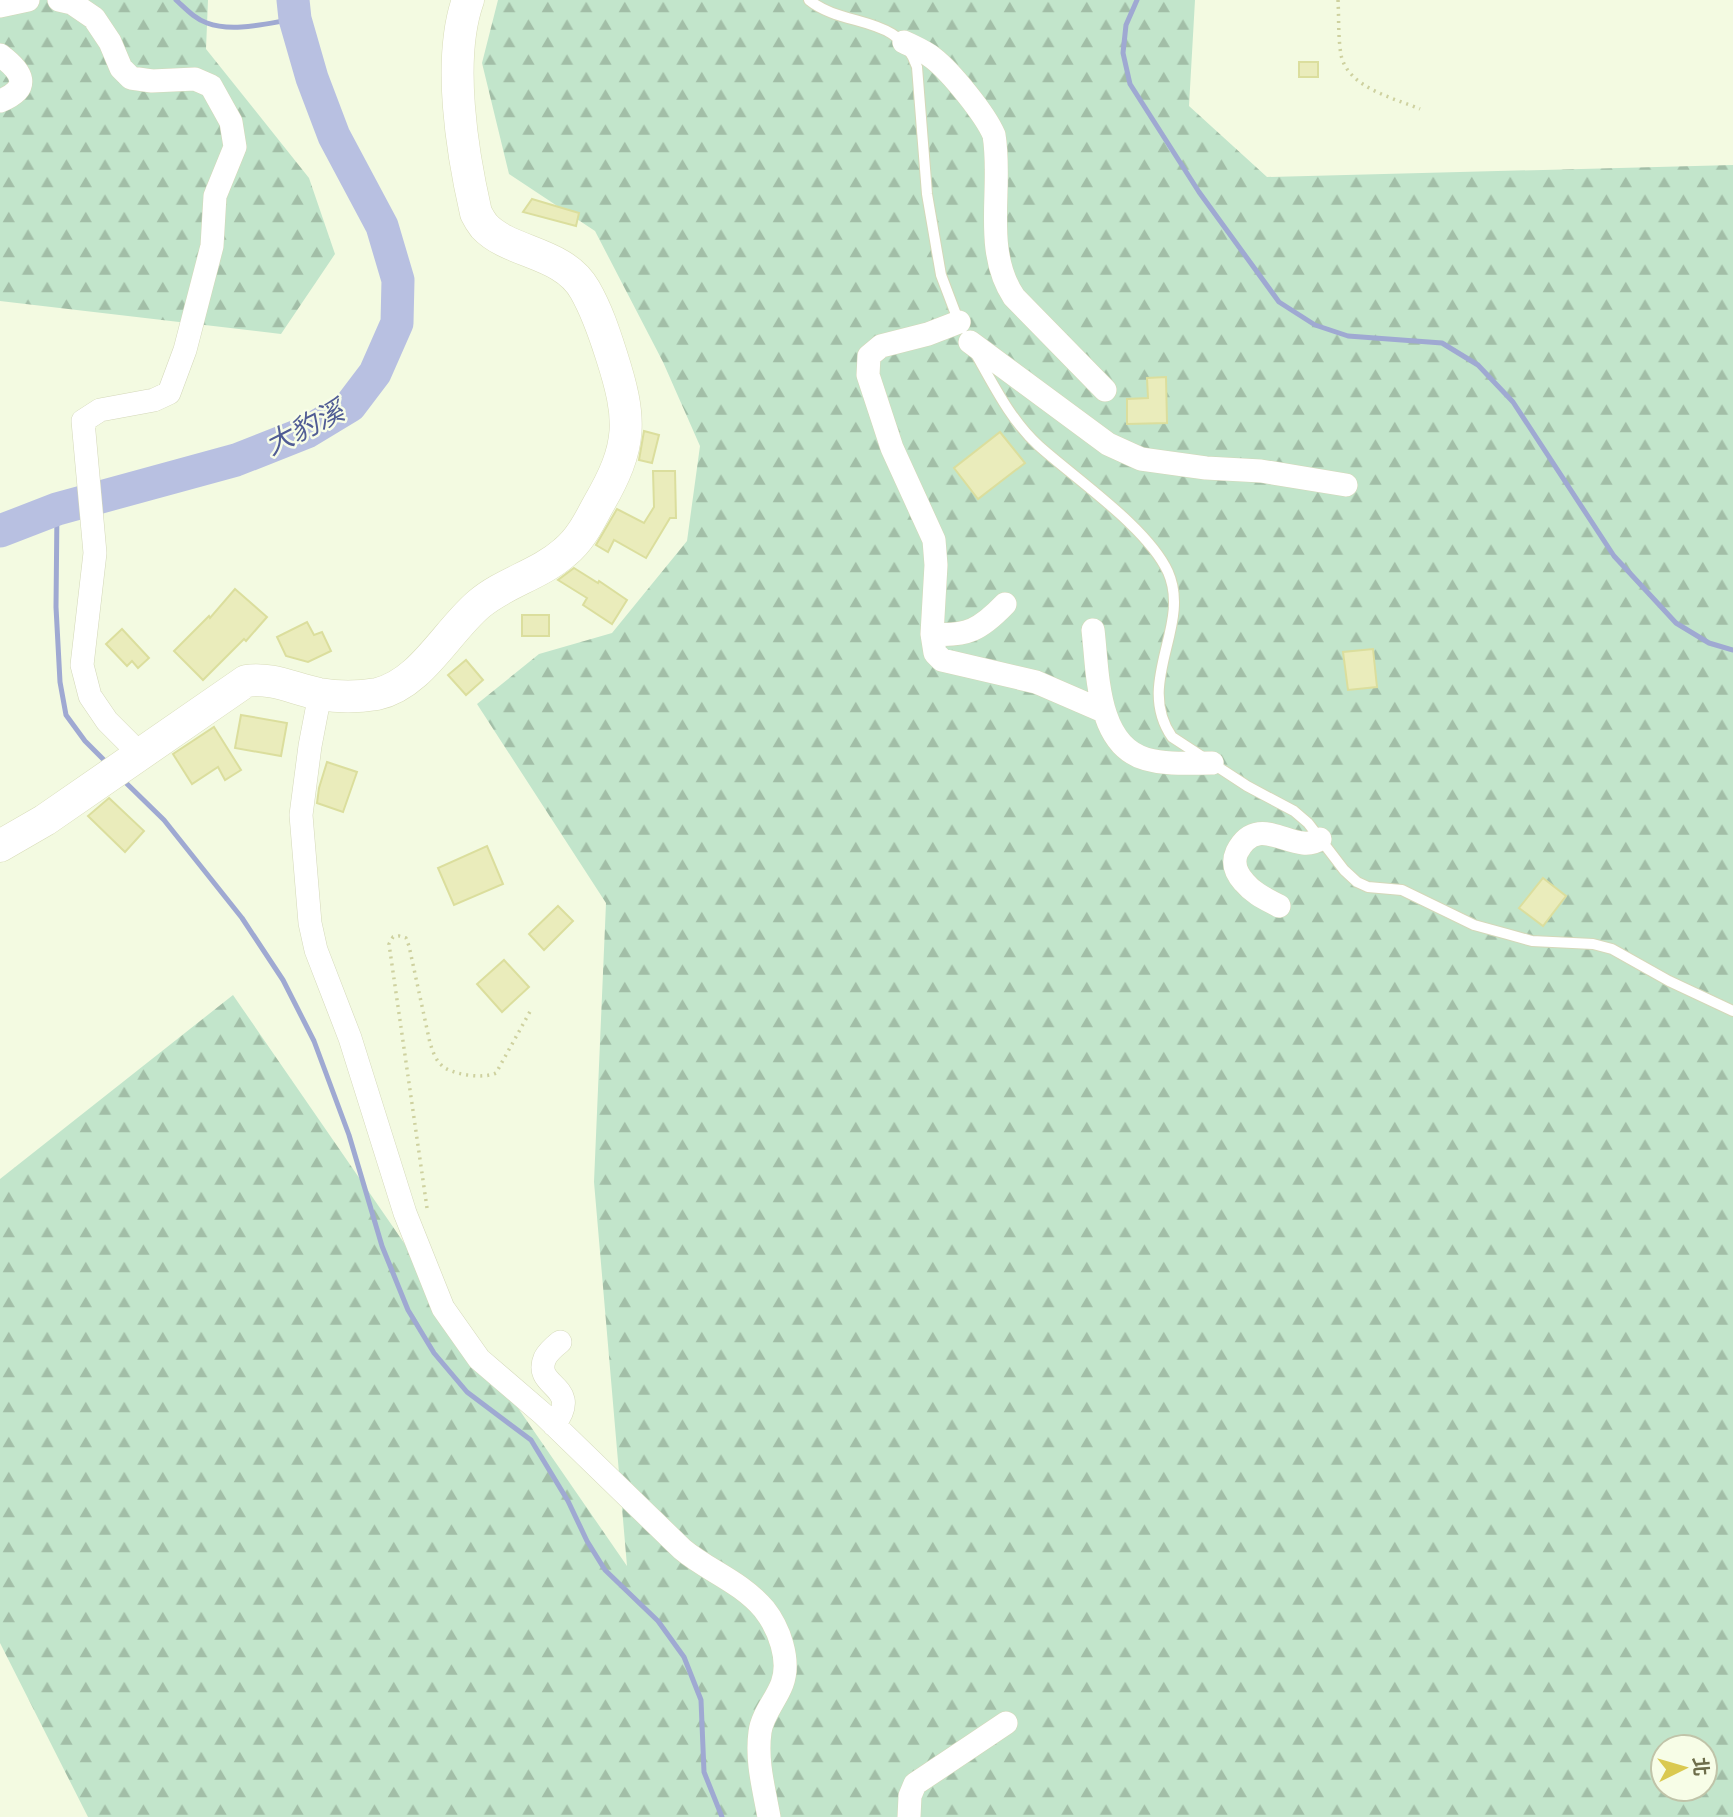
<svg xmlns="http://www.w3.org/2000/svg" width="1733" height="1817" font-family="'PT Sans Narrow','Noto Sans TC',sans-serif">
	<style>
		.forest { fill: url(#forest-firs); fill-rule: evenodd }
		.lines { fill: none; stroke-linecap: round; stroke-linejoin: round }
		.stream { stroke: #9fa9d2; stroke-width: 5 }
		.river { stroke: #b8c0e1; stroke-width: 33 }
		.building { fill: #eaecbb; stroke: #dbde9d; stroke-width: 2 }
		.lane-casing { stroke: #d4d8b9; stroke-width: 12 }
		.street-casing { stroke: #d4d8b9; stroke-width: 24 }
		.secondary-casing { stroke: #d8dcb8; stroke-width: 33 }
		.path { stroke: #ced19f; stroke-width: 3.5; stroke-dasharray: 2 5; stroke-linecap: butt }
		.lane { stroke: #fff; stroke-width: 10 }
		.street { stroke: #fff; stroke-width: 23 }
		.secondary { stroke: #fff; stroke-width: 32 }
		.labels { text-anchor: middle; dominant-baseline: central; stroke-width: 5; stroke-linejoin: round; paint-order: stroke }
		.water-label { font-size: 28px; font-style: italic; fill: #505c94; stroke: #f7fde7 }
	</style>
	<defs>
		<pattern id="forest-firs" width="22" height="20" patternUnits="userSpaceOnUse" patternTransform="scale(1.75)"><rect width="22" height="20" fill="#c2e5cb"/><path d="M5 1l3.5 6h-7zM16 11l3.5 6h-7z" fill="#a2bea7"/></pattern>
	</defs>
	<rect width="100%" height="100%" fill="#f3fae1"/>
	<!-- forest -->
	<path class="forest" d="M0 0H208L206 49 309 178 335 254 281 334 0 301Z
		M498 0H1195L1189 106 1267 177 1733 165V1817H88L0 1643V1179L233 995 627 1566 594 1182 606 903 477 704 539 654 612 633 687 541 700 446 663 362 595 231 509 174 482 63ZM1663 1747H1705V1789H1663Z"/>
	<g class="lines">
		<!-- stream -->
		<path class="stream" d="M176 0C186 9 195 19 207 23 233 33 268 23 295 19
			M1137 0 1126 25 1123 53 1130 84 1199 192 1279 302 1315 325 1348 336 1442 343 1478 365 1513 402 1614 556 1676 623 1709 643 1733 650
			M57 509 56 607 60 682 66 715 85 741 107 763
			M121 778 164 820 242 918 283 980 314 1041 349 1135 382 1246 408 1310 434 1353 467 1392 531 1440 568 1501 587 1541 605 1570 658 1621 684 1657 701 1700 704 1772 722 1817"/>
		<!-- river -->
		<path class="river" d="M0 531 57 509 236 460 307 432 350 406 375 373 397 323 398 280 382 226 334 136 312 78 295 19 293 0"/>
	</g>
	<!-- building -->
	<path class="building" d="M1299 62H1318V77H1299Z
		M532 199 579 213 576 226 523 212Z
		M1166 377 1167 423 1127 424V399L1148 398 1147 378Z
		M644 431 659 435 652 463 639 460Z
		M1000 432 1025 463 978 499 954 468Z
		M653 471H675L676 518H670L646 558 614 540 608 552 596 545 617 509 644 523 654 507Z
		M574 568 598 583 599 581 627 600 612 624 583 605 587 598 558 580Z
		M235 589 267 617 246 641 244 639 203 680 174 651 209 616 210 618Z
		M522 615H549V636H522Z
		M307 622 314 635 322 632 331 651 308 662 286 656 277 637Z
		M122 629 149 658 138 668 132 661 127 666 106 644Z
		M1373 649 1377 687 1348 690 1343 652Z
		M466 660 483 680 466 695 448 675Z
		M241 715 287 723 281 756 235 748Z
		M214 727 241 770 225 780 218 767 192 784 173 754Z
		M327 762 357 772 343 812 317 803 319 788Z
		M109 798 144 831 125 852 88 816Z
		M487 846 503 884 454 905 438 868Z
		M1543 878 1566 896 1543 926 1519 908Z
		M558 906 573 921 544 950 529 934Z
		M504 960 529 987 502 1012 477 984Z"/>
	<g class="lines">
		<defs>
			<path id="lane" d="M809 0C845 29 899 13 917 67L927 194 941 275 960 325
				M976 354C994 386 1012 422 1039 446 1077 480 1148 528 1168 572 1192 626 1134 682 1172 737L1247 786 1294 811 1308 823 1344 870 1357 882 1368 887 1402 890 1474 925 1507 934 1532 941 1593 944 1612 949 1669 981 1733 1011"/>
			<path id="street" d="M59 0 72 3 94 18 110 42 121 68 131 78 152 81 195 79 211 86 231 122 235 147 215 196 212 246 185 350 169 393 154 400 100 410 83 421 95 553 82 665 90 696 107 721 140 754
				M0 6 28 0
				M904 42C914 47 924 51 933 58 951 72 985 114 994 135 1003 188 982 249 1014 297L1105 390
				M0 55C23 72 32 88 0 101
				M959 322 928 334 881 346 869 356 868 375 892 448 934 540 936 565 932 634 935 653 942 660 1036 682 1103 711
				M970 342 1108 444 1141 459 1206 468 1261 471 1346 485
				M1093 630C1098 671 1096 745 1146 759 1167 765 1190 763 1212 763
				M932 634C967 637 981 629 1005 604
				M320 694 310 746 301 815 310 923 316 950 350 1038 405 1213 443 1308 479 1359 543 1414 682 1549C708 1571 740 1581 764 1609 779 1628 791 1660 782 1684 776 1700 762 1715 760 1732 756 1761 764 1789 769 1817
				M1279 906C1266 899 1254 894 1244 882 1236 873 1232 863 1237 852 1259 809 1295 857 1320 839
				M554 1425C584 1385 532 1388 545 1358 548 1352 555 1346 560 1342
				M909 1817 910 1796 915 1784 1006 1723"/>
			<path id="secondary" d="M0 846 45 820 246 681C272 677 294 689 319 694 337 697 359 697 377 694 421 684 446 632 479 604 505 582 539 575 565 552 580 540 589 522 598 505 633 445 632 419 611 354 604 332 597 311 585 290 563 251 510 254 484 226 481 222 478 217 476 213 462 152 447 59 468 0"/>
		</defs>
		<!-- lane casing -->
		<use href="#lane" class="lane-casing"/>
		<!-- street casing -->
		<use href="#street" class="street-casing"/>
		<!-- secondary casing -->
		<use href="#secondary" class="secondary-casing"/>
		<!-- path -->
		<path class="path" d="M1338 0C1339 18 1338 37 1341 55 1348 88 1394 98 1420 109
			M427 1208 389 944 393 937 399 936 406 938 409 946 430 1043C433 1052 436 1062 445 1068 457 1075 483 1079 496 1073L532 1008"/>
		<!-- lane -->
		<use href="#lane" class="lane"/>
		<!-- street -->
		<use href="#street" class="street"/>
		<!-- secondary -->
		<use href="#secondary" class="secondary"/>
	</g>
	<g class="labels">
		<!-- water labels -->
		<g class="water-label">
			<text transform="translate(304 427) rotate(-27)">大豹溪</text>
		</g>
	</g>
	<!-- north arrow -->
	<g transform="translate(1684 1768) rotate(85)"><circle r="33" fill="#f7fde7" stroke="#c0c4a9" stroke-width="2"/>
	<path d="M0-5L12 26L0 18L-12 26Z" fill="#dac950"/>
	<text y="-10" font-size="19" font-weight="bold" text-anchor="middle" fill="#6e6e4b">北</text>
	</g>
</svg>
